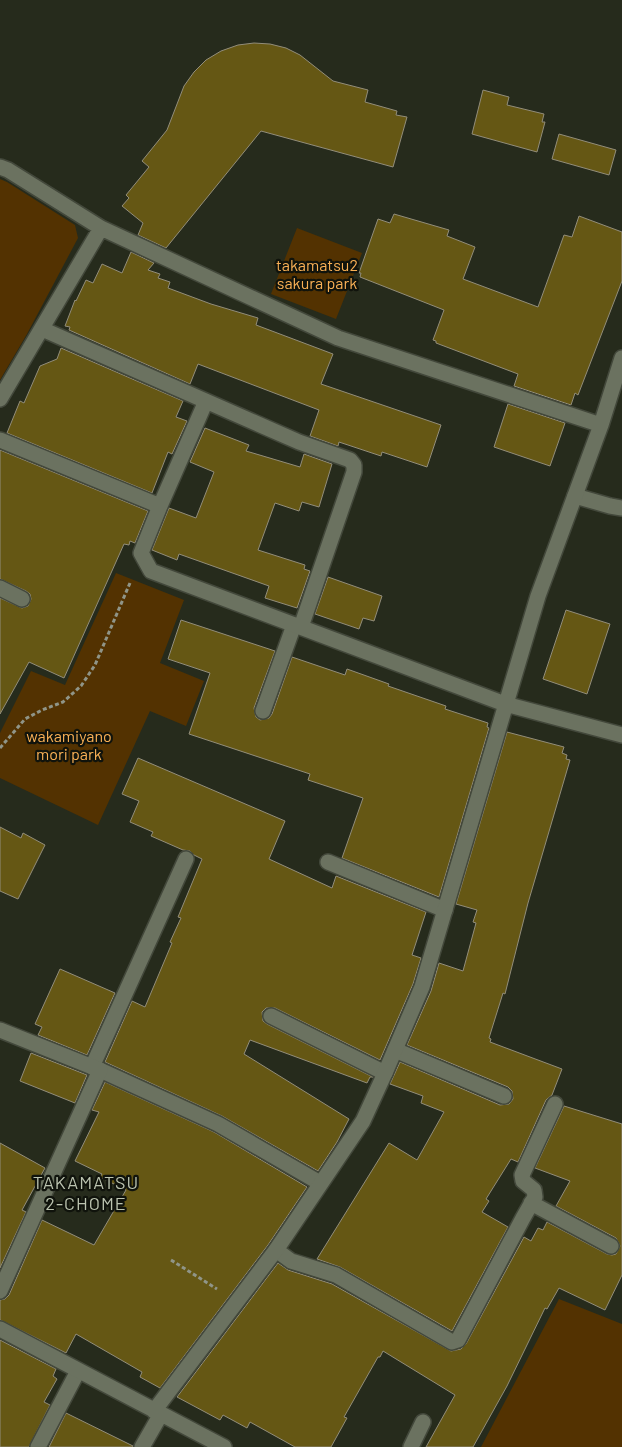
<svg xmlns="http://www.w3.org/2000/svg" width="622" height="1447" font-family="Barlow,sans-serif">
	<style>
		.green { fill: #533201 }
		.building { fill: #655714; stroke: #928d7a }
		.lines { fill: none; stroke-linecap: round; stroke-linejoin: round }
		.lane-casing { stroke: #43483b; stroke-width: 18 }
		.street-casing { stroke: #43483b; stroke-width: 18 }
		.path { stroke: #909588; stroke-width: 3; stroke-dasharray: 4 2.5; stroke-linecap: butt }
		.lane { stroke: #6b7260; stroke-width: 15 }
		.street { stroke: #6b7260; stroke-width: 15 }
		.labels { text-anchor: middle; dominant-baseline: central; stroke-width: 4.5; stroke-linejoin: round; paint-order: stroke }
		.park-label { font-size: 16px; fill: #f9b055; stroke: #10130c }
		.neighbourhood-label { font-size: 18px; letter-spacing: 1px; fill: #bcc4b0; stroke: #10130c }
	</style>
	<rect width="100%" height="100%" fill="#262b1c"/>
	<!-- green -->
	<path class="green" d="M0 179 7 182 75 225 78 238 27 334 0 380Z
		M297 228 362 253 336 319 271 294Z
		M116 573 184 600 160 663 204 681 186 726 150 711 98 825 0 778V733L31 671 65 685Z
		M559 1299 622 1324V1447H481Z"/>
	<!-- building -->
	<path class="building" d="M254 43 270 44 286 48 300 55 333 81 368 90 365 102 397 111 396 115 407 117 393 167 261 131 166 248 138 235 143 223 122 206 129 198 126 195 149 167 142 161 167 130 184 86 194 72 206 60 221 51 238 45Z
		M483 90 509 97 507 105 544 114 542 122H545L537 152 472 134Z
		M559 134 616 150 609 175 552 159Z
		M394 214 449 230 447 236 475 247 463 279 538 307 564 235 572 237 579 216 622 232V281L578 395 575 393 571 405 514 386 518 374 436 343V341L433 340 444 310 360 277 361 273H359L378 219 390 223Z
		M131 252 154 263 148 270 160 274 158 278 170 282 168 288 211 304 258 318 256 325 333 354 321 384 441 425 427 467 382 452 381 456 339 442 338 446 310 436 319 410 198 364 190 384 69 330 70 327 65 326 75 300 76 301 86 280 93 283 102 264 122 273Z
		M61 348 183 401 176 417 187 421 172 454 168 452 152 493 7 433 20 401 24 403 40 366 57 359Z
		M508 404 565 423 550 466 494 447Z
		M205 428 249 445 246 451 300 467 304 454 332 464 319 507 302 502 299 511 275 503 258 550 305 565 304 569 310 571 297 608 265 598 269 586 179 554 177 560 152 550 169 508 196 518 214 472 190 462Z
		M0 450 148 511 135 543 130 541 129 545 124 544 64 678 29 662 0 714V598L22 608 28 606 31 599 30 594 26 591 0 579Z
		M328 577 382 596 374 621 363 618 359 629 315 614Z
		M566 610 610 624 587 694 543 679Z
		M181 620 275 651 254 708 256 717 260 720 269 718 272 714 292 657 345 675 347 669 389 684 388 686 446 706 445 709 488 723 487 727 489 728 439 897 342 858 363 798 308 780 310 774 189 734 210 673 168 659Z
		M507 732 564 747 562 753 567 755 566 759 570 760 528 903 505 994 503 993 489 1038 491 1039 490 1042 562 1069 552 1095 546 1100 518 1162 511 1159 486 1199 489 1201 482 1212 508 1227 452 1331 340 1267 317 1259 389 1143 417 1160 444 1112 421 1103 423 1096 390 1084 400 1062 500 1105 509 1104 513 1099 512 1091 508 1087 407 1045 431 991 439 963 463 971 476 923 473 922 477 910 456 904Z
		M138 758 285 821 269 859 332 888 336 876 426 912 412 955 421 958 413 984 380 1060 275 1008H266L262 1012 263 1021 267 1024 373 1077H370L367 1083 250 1040 244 1054 349 1119 337 1142 318 1171 222 1116 105 1062 132 1001 145 1007 172 943 170 942 181 918 178 917 202 859 194 855 190 851 183 850 151 836 153 832 130 822 139 801 122 794Z
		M0 827 21 838 23 833 45 845 18 899 0 891Z
		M60 969 115 993 87 1055 38 1035 42 1027 35 1024Z
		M31 1053 87 1075 75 1103 20 1081Z
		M105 1082 214 1132 307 1187 268 1245 160 1388 140 1377 142 1372 76 1334 66 1353 0 1320V1300L5 1299 9 1295 42 1220 94 1245 126 1190 100 1177 102 1174 75 1161 99 1112 92 1110Z
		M564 1106 622 1124V1275L605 1310 559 1288 547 1309 545 1308 507 1386 473 1447H426L455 1395 383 1351 380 1357H378L344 1417 347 1418 331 1447H295L250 1422 247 1428 223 1415 220 1420 177 1397 278 1263 288 1270 332 1284 451 1351 461 1349 466 1344 524 1237 531 1241 538 1228 543 1230 547 1222 607 1254 612 1255 616 1254 620 1246 616 1238 556 1206 570 1181 535 1168Z
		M0 1143 45 1168 22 1210 26 1212 0 1268Z
		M0 1340 56 1369 53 1376 57 1379 44 1402 50 1405 29 1447H0Z
		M66 1413 133 1446V1447H49Z"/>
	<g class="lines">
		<defs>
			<path id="lane" d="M575 496 610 506 622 508
				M0 588 22 599
				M263 711 294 625
				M328 862 445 910
				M271 1016 385 1073
				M395 1050 504 1096
				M92 1067 186 859
				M100 1070 218 1124 320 1183
				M531 1203 611 1246
				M276 1250 291 1261 336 1275 452 1342 458 1340 523 1218 535 1197 534 1190 523 1181 522 1175 555 1104
				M38 1447 78 1371
				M411 1447 423 1422"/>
			<path id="street" d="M0 167 8 170 101 228 338 338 601 425
				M42 329 299 442 350 460 354 465V472L301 627
				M0 399 101 228
				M0 440 160 506 141 553 151 571 505 704 622 735
				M160 506 206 401
				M0 1030 100 1070 0 1291
				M0 1329 224 1447
				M154 1411 276 1250 363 1121 385 1073 422 987 538 596 601 425 622 358
				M142 1447 161 1414"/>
		</defs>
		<!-- lane casing -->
		<use href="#lane" class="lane-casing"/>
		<!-- street casing -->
		<use href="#street" class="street-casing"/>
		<!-- path -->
		<path class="path" d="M0 748 25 719 42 710 63 702 81 686 95 665 130 583
			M171 1260 217 1289"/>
		<!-- lane -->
		<use href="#lane" class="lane"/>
		<!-- street -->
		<use href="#street" class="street"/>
	</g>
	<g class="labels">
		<!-- park labels -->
		<g class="park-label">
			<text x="317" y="264">takamatsu2<tspan x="317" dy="18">sakura park</tspan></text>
			<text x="69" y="735">wakamiyano<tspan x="69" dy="18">mori park</tspan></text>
		</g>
		<!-- neighbourhood labels -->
		<g class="neighbourhood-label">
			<text x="86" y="1182">TAKAMATSU<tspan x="86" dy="21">2-CHOME</tspan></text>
		</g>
	</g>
</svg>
